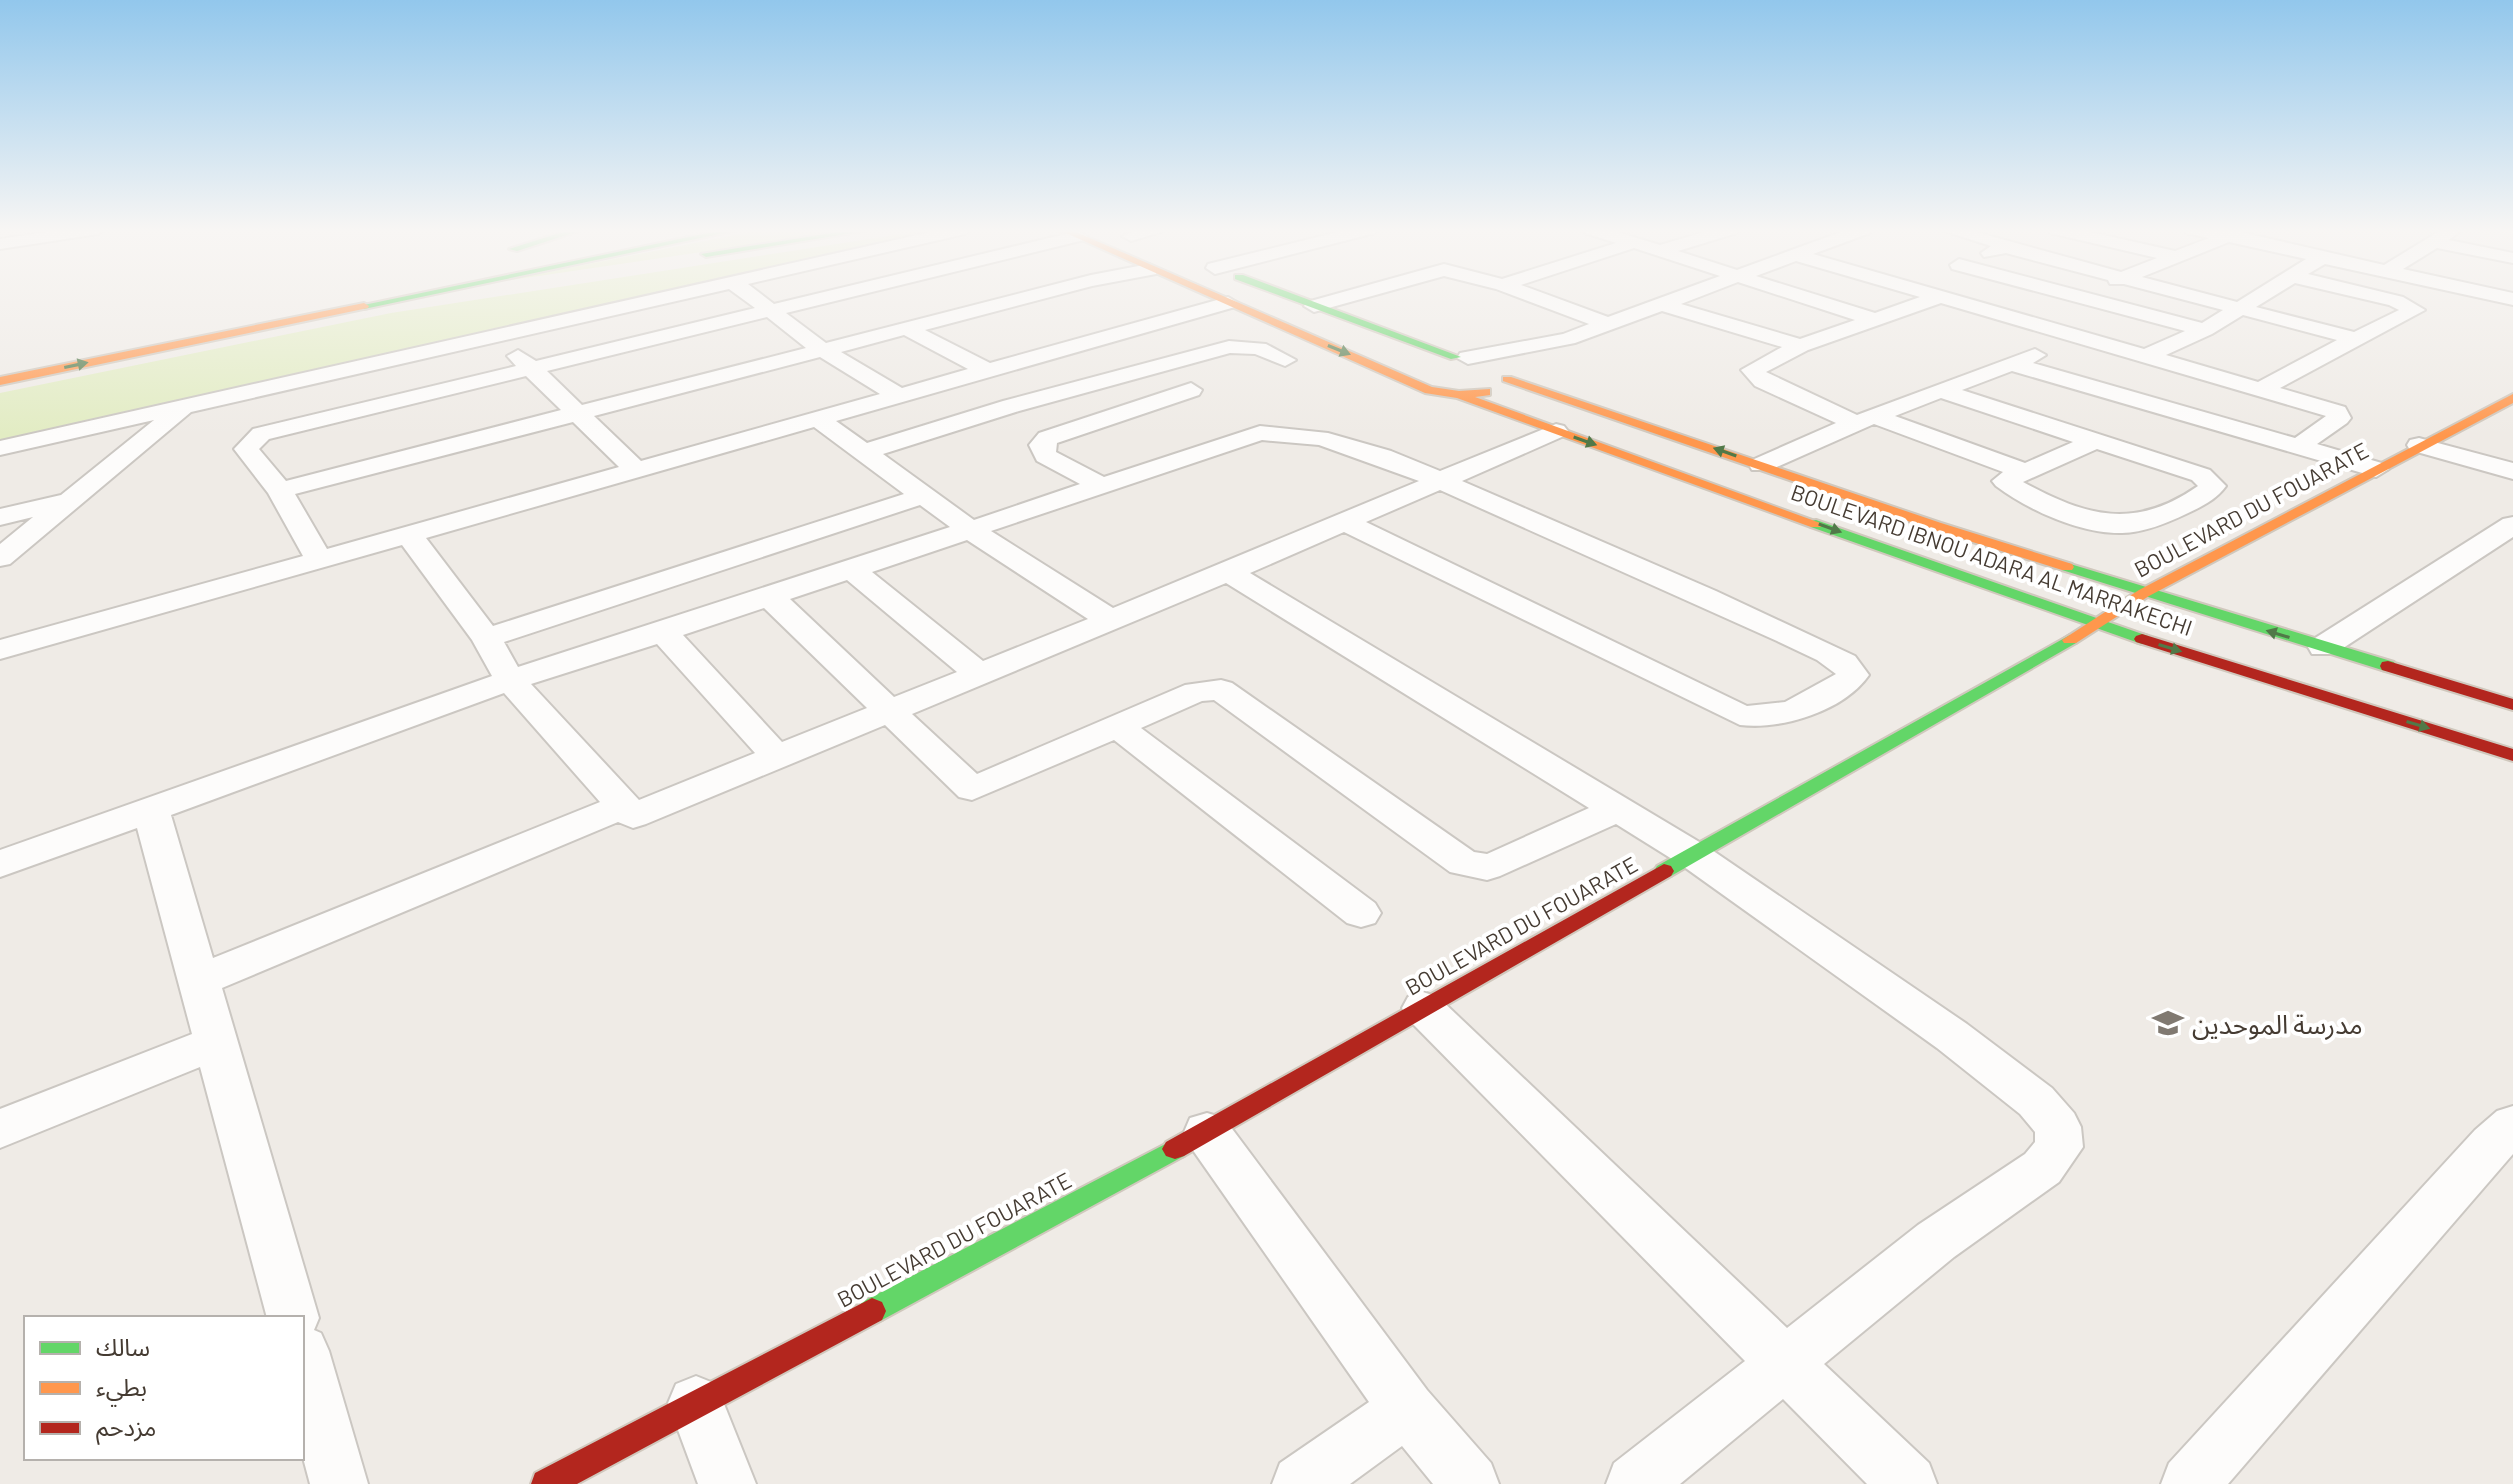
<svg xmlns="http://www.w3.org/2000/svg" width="2513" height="1484" font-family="Barlow,'Noto Sans Arabic',sans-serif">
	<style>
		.green { fill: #e2ecc3 }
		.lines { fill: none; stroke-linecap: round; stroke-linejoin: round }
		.street-casing { stroke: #cbc7c2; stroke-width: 4 }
		.fast-casing { stroke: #d0c8bd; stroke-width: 4 }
		.slow-casing { stroke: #d0c8bd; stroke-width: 4 }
		.jam-casing { stroke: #d0c8bd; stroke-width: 4 }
		.street { fill: #fdfcfb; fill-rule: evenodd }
		.fast { fill: #63d668; fill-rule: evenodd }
		.slow { fill: #ff974d; fill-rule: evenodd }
		.jam { fill: #b3261e; fill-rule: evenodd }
		.oneway { fill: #517948 }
		.labels { text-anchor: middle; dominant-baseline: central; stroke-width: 8; stroke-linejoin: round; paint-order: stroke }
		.street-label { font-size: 22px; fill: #453b32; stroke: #fff }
		.near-poi-label { font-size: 26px; fill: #453b32; stroke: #fff; text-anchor: start }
	</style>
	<rect width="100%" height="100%" fill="#efebe6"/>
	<!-- green -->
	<path class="green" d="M765 229H858L498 282Z
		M934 229H955L0 442V393L391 313Z"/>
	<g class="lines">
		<defs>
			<path id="street" d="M67 229H107L98 234 0 249V239Z
				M944 229H974L965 234 748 284 774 304 1078 231 1087 236 1084 240 786 313 826 343 1091 275 1149 264 1158 270 1156 274 1092 286 925 330 990 363 1228 297 1238 303 1235 307 836 421 867 443 1003 401 1229 341 1266 344 1296 360 1285 366 1255 354 1230 353 1019 411 883 454 974 520 1080 484 1037 461 1029 445 1039 433 1191 383 1202 390 1199 395 1057 443 1056 452 1104 477 1260 426 1328 433 1391 451 1440 471 1556 424 1564 426 1568 431 1564 436 1462 481 1716 591 1855 656 1869 675C1844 711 1782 730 1740 725L1344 532 1250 573 1706 846 1967 1024 2052 1088 2074 1113 2081 1127 2083 1147 2059 1182 1954 1257 1824 1364 1929 1463 1937 1484H1867L1783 1399 1680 1484H1606L1614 1463 1745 1361 1408 1019 1402 1008 1408 997 1423 992 1438 997 1787 1328 1918 1225 2025 1154 2035 1142V1132L2020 1114 1937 1048 1680 864 1616 824 1500 876 1487 880 1450 872 1214 700 1202 701 1141 728 1375 903 1381 913 1375 923 1361 927 1347 923 1114 740 972 800 959 797 885 725 646 824 633 828 618 822 222 988 319 1318 314 1330 321 1333 329 1351 368 1484H310L302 1454V1318H267L200 1067 0 1148V1109L192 1034 137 828 0 877V850L492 676 472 640 402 545 0 659V640L303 556 268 493 234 449 253 429 516 366 507 356 518 350 536 361 755 308 729 289 191 412 10 564 0 566V544L33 517 0 525V509L61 495 154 420 0 455V441ZM767 317 806 348 582 405 547 371ZM904 335 968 369 902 388 841 352ZM820 357 880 394 641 461 594 416ZM526 376 561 410 286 481 259 449 269 439ZM573 422 619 467 327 549 295 494ZM814 427 904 494 493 626 426 538ZM1262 440 1319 445 1419 481 1113 608 991 531ZM1440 490 1777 641 1817 660 1836 674 1785 702 1747 706 1366 522ZM920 505 950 527 518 667 504 642ZM967 540 1088 619 983 661 872 572ZM847 580 957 672 894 697 790 599ZM1226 583 1589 808 1487 854 1474 852 1232 683 1221 680 1185 685 977 774 912 714ZM764 608 867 708 782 742 683 635ZM657 644 755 753 639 800 531 684ZM504 693 600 802 213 958 171 815Z
				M1141 229H1171L1131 241 1122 236Z
				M1350 229H1378L1375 233 1215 274 1206 268 1208 264Z
				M1583 229H1607L1660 245 1714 229H1739L1737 233 1678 251 1737 270 1849 229H1872L1870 233 1813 254 2144 349 2185 331 1952 269 1950 265 1959 259 2202 323 2223 310 2124 284H2110L2108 280 2006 253 1984 257 1981 253 1991 246 1938 229H1965L2121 272 2157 258 2050 233 2047 229H2077L2175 251 2209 238 2186 233 2184 229 2232 230 2384 265 2438 232 2436 229H2456L2459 232 2449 240 2513 253V263L2437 248 2403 269 2513 293V305L2325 264 2308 274 2403 297 2425 310 2280 388 2345 407 2351 418 2347 423 2317 444 2385 464 2389 469 2376 477 2012 371 1962 390 2210 470 2226 486C2216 500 2201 507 2186 514 2167 523 2143 533 2122 533 2081 534 2028 510 1996 486L1992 481 2003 472 1874 424 1770 470H1752L1749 465 1752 460 1836 423 1755 386 1741 370 1782 347 1662 311 1575 343 1468 364 1457 358 1460 353 1563 334 1589 324 1496 289 1444 276 1314 312 1304 306 1307 302 1444 264 1502 279 1616 243 1585 233ZM2229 242 2306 259 2237 302 2142 277ZM1634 248 1720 276 1608 317 1521 285ZM1796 261 1920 297 1875 313 1756 276ZM1738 282 1855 320 1800 339 1681 304ZM2295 283 2389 305 2399 310 2354 332 2256 307ZM1941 303 2326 416 2295 438 2033 363 2046 355 2035 349 1857 415 1766 372 1808 350ZM2243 315 2337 340 2258 382 2166 355 2212 334ZM1941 398 2073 442 2025 463 1895 416ZM2097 449 2192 480 2198 486C2135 530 2087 517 2023 482Z
				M2419 438 2513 463V479L2410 450 2407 445 2410 440Z
				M2513 517V537L2334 654H2312L2308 647 2312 640 2503 519Z
				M2513 1106V1154L2228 1484H2161L2169 1463 2475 1130 2497 1111Z
				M1207 1113 1224 1118 1427 1390 1491 1463 1499 1484H1433L1402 1446 1350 1484H1272L1280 1463 1369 1402 1190 1146 1184 1132 1190 1118Z
				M696 1376 716 1384 756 1484H698L668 1403 676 1384Z"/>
			<path id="fast" d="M572 229H585L517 251 509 249Z
				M727 229H743L364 309 359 306Z
				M856 229H876L706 257 701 254Z
				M1235 275H1243L1461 357 1451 359 1235 279Z
				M1816 520 2148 636 2150 639 2142 644 2136 642 1811 527V521Z
				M2067 563 2394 662 2396 666 2388 671 2382 670 2062 570V564Z
				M2070 635 2076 637 2078 640 2076 643 1671 876H1657L1654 871 1657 866Z
				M1175 1139 1184 1142 1188 1149 1184 1156 882 1320 872 1324 862 1320 858 1311 862 1302Z"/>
			<path id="slow" d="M1057 229H1069L1432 387 1459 391 1490 389V395L1475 397 1823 524 1821 527H1811L1457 398 1425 393Z
				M364 303 369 306 368 308 0 385V377Z
				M1503 377H1511L1941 523 2072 564 2074 567 2072 570H2062L1931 529 1503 381Z
				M2513 394V403L2149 596 2076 643H2064L2062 640 2139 590Z"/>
			<path id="jam" d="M1057 229H1069L1061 232Z
				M2142 634 2513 749V761L2136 642 2134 639 2136 636Z
				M2388 661 2513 699V710L2382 670 2380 666 2382 662Z
				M1664 864 1671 866 1674 871 1671 876 1184 1156 1175 1159 1166 1156 1162 1149 1166 1142Z
				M872 1298 882 1302 886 1311 882 1320 577 1484H531L535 1473Z"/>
		</defs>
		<!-- street casing -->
		<use href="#street" class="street-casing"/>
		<!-- fast casing -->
		<use href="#fast" class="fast-casing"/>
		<!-- slow casing -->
		<use href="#slow" class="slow-casing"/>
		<!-- jam casing -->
		<use href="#jam" class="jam-casing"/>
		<!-- street -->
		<use href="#street" class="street"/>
		<!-- fast -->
		<use href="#fast" class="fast"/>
		<!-- slow -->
		<use href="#slow" class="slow"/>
		<!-- jam -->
		<use href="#jam" class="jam"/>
	</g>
	<!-- one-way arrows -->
	<defs><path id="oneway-solid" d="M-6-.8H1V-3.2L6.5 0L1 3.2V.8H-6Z" transform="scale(2)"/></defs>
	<g class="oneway">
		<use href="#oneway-solid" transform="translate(1339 350) rotate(22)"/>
		<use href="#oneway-solid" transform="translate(76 365) rotate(-12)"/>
		<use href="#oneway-solid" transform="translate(1585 441) rotate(19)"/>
		<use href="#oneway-solid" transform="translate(1725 452) rotate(-161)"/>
		<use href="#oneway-solid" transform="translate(1830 528) rotate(20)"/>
		<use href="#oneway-solid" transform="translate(2278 634) rotate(-163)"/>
		<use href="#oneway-solid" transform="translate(2170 648) rotate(17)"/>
		<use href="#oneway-solid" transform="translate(2418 725) rotate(17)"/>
	</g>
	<!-- sky -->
	<linearGradient id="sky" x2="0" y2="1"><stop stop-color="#92c7ec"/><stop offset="0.53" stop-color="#f8f6f4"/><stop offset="1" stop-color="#f8f6f4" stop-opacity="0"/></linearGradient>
	<rect width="2513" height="436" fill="url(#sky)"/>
	<!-- icons -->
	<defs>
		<symbol id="school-bare" viewBox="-9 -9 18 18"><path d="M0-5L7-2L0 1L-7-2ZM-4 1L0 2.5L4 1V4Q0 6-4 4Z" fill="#807971" stroke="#fff" stroke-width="2.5" paint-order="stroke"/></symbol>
	</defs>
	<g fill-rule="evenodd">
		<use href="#school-bare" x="2146" y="1001" width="44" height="44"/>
	</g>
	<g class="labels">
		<!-- street labels -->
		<g class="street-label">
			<text transform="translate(2251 509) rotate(-28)">BOULEVARD DU FOUARATE</text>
			<text transform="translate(1992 559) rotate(19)">BOULEVARD IBNOU ADARA AL MARRAKECHI</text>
			<text transform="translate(1521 925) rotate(-29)">BOULEVARD DU FOUARATE</text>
			<text transform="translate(954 1239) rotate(-28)">BOULEVARD DU FOUARATE</text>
		</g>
		<!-- near-poi labels -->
		<g class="near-poi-label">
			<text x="2192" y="1023">مدرسة الموحدين</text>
		</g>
	</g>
	<!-- legend -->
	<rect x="24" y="1316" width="280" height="144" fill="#ffffff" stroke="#b5b1ad" stroke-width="2"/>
	<rect x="40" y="1342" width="40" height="12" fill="#63d668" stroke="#b5b1ad" stroke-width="2"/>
	<text x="96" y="1356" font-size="24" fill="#453b32">سالك</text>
	<rect x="40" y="1382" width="40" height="12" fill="#ff974d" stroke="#b5b1ad" stroke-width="2"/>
	<text x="96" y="1396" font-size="24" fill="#453b32">بطيء</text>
	<rect x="40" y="1422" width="40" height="12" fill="#b3261e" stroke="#b5b1ad" stroke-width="2"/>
	<text x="96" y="1436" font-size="24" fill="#453b32">مزدحم</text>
</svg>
